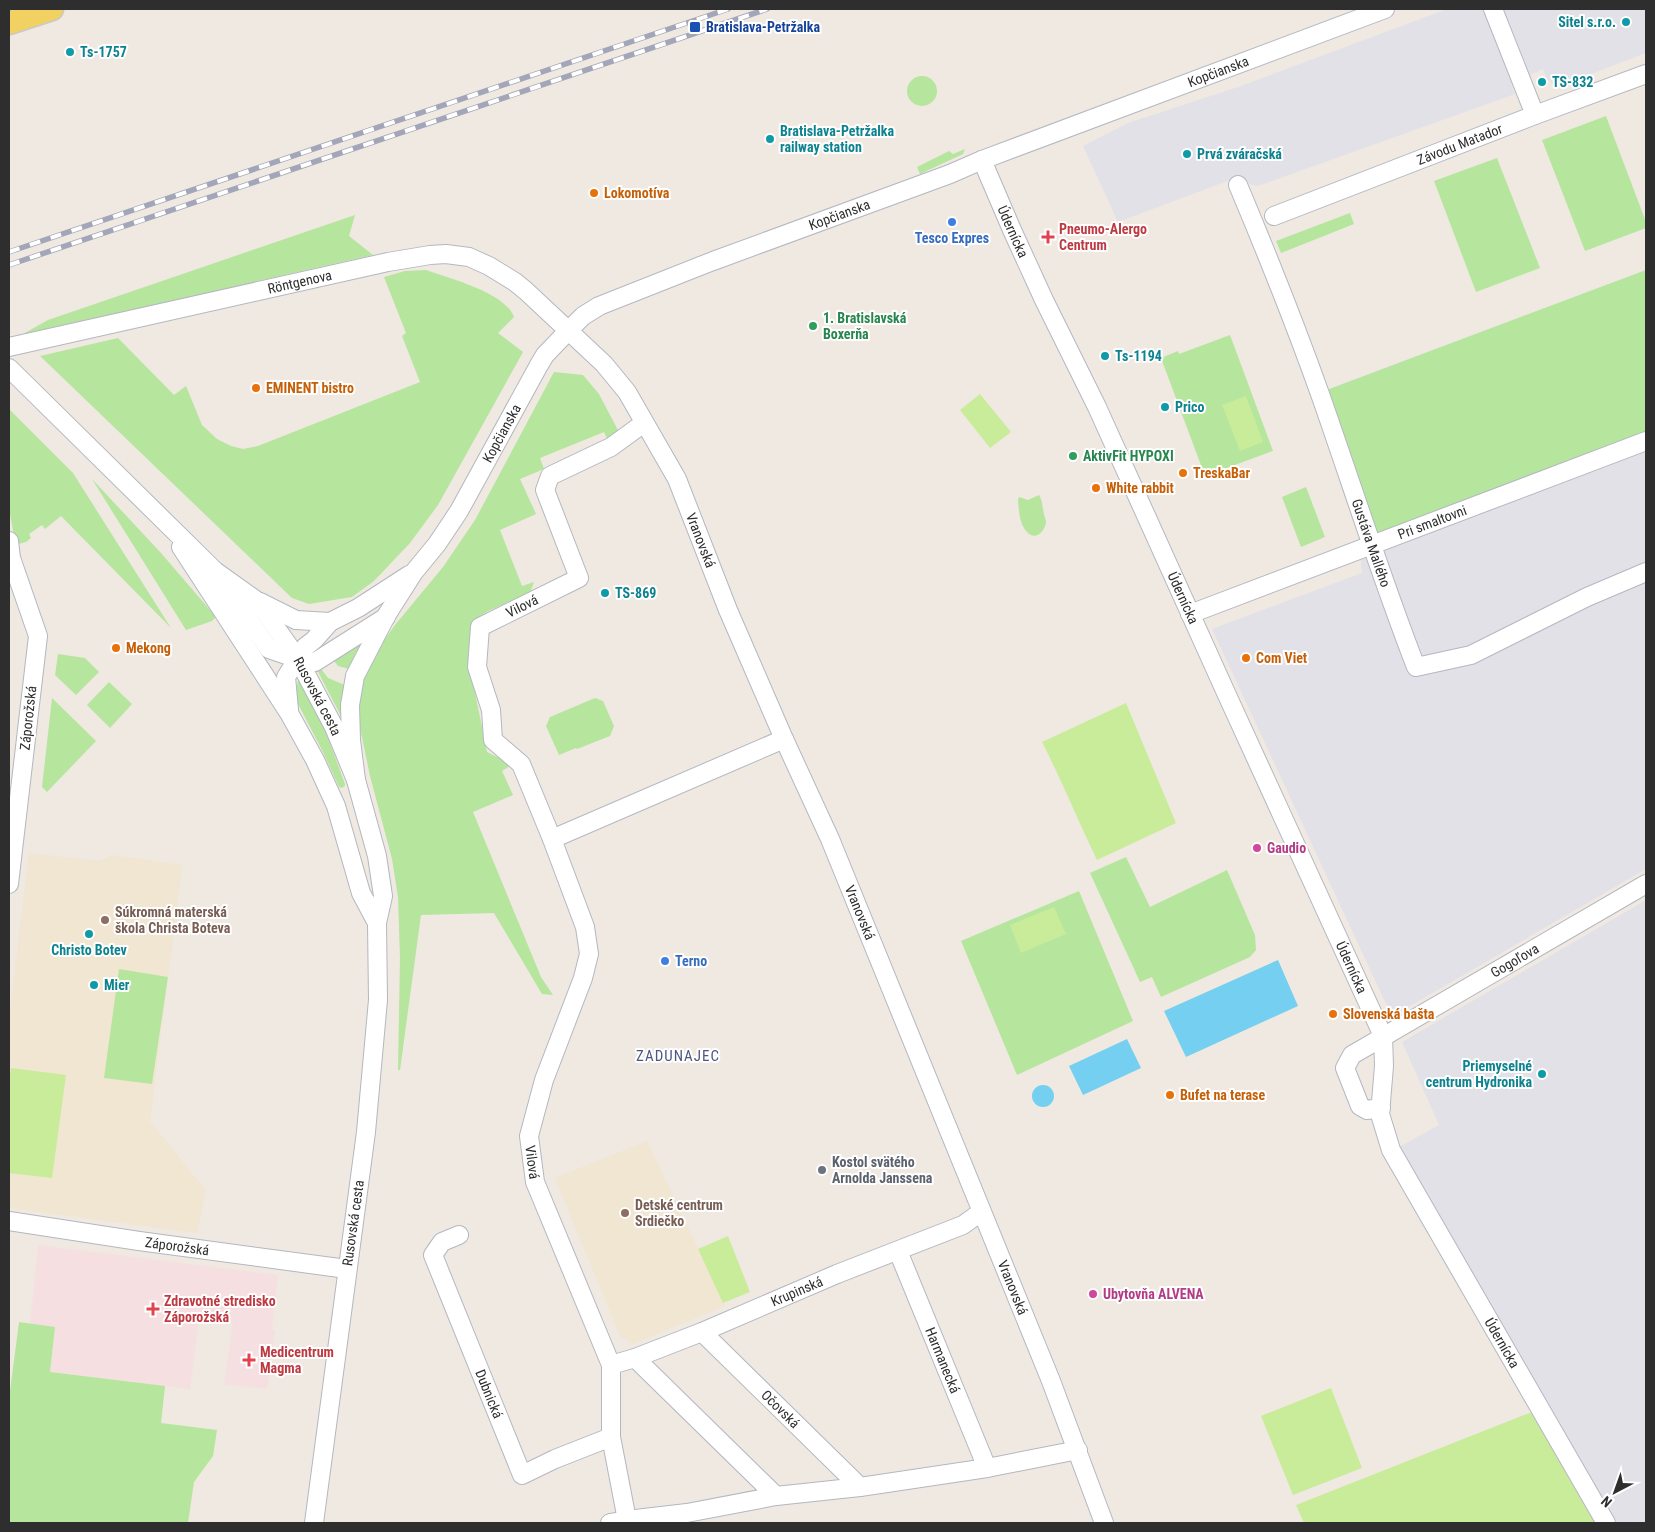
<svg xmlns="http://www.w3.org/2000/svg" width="1655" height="1532" font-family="'Roboto Condensed',sans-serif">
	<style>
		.industrial { fill: #e3e1e8 }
		.education { fill: #f0e6d1 }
		.medical { fill: #f5dfe0 }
		.green { fill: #b6e59e }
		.pitch { fill: #c9ec9a }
		.water { fill: #75cff0 }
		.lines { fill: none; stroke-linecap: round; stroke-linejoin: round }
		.minor-casing { stroke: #b4b7c1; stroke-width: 20 }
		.major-casing { stroke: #c9c9c9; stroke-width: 25 }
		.minor { stroke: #fff; stroke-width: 18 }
		.major { stroke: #f2d163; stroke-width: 22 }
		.rail-casing { stroke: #a3a6b8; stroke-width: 5.5 }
		.rail { stroke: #fff; stroke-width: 4; stroke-dasharray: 11; stroke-linecap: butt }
		.culture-dot { fill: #0f9aa8; stroke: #fff; stroke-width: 2 }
		.transit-dot { fill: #1a4fb4; stroke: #fff; stroke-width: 2 }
		.food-dot { fill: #e8710a; stroke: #fff; stroke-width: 2 }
		.shop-dot { fill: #3f7fe0; stroke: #fff; stroke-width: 2 }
		.health-dot { fill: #e0444e; stroke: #fff; stroke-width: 2 }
		.leisure-dot { fill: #2e9e5b; stroke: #fff; stroke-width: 2 }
		.hotel-dot { fill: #d1479c; stroke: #fff; stroke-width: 2 }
		.education-dot { fill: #8d6e63; stroke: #fff; stroke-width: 2 }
		.worship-dot { fill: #6b7280; stroke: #fff; stroke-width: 2 }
		.labels { text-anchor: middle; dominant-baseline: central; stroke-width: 4; stroke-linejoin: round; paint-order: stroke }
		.culture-label { font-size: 14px; font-weight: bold; fill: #0d838f; stroke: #fff; text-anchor: start }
		.transit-label { font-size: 14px; font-weight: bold; fill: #164399; stroke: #fff; text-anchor: start }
		.street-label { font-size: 14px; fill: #2e2e2e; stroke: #fff }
		.food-label { font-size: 14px; font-weight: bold; fill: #c56008; stroke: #fff; text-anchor: start }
		.health-label { font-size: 14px; font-weight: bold; fill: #be3a42; stroke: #fff; text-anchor: start }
		.shop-label { font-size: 14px; font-weight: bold; fill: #366cbe; stroke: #fff }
		.leisure-label { font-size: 14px; font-weight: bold; fill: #27864d; stroke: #fff; text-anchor: start }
		.hotel-label { font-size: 14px; font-weight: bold; fill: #b23c85; stroke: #fff; text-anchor: start }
		.education-label { font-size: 14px; font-weight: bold; fill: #785e54; stroke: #fff; text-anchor: start }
		.worship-label { font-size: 14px; font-weight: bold; fill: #5b616d; stroke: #fff; text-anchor: start }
		.neighbourhood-label { font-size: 15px; letter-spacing: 1px; fill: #4d5680; stroke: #fff }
	</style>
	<rect width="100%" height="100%" fill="#efe9e1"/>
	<!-- industrial -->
	<path class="industrial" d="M1447 9H1646V53L1554 88 1550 80 1548 81 1543 69 1511 83 1515 94 1504 98 1258 186 1230 180 1118 222 1083 146 1128 123 1238 87Z
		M1646 270V869L1398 1013 1386 1004 1212 629 1362 573 1357 523 1310 394 1324 391Z
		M1646 900V1523H1614L1399 1147 1439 1125 1402 1042Z"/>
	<!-- education -->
	<path class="education" d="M29 853 99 861 112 855 182 865 150 1121 206 1191 197 1233 9 1208V1018Z
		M647 1141 725 1306 633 1344 620 1336 555 1178Z"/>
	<!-- medical -->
	<path class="medical" d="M38 1245 278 1275 272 1329 275 1330 267 1389 224 1384 233 1324 199 1320 190 1389 50 1372 55 1328 30 1324Z"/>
	<!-- green -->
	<path class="green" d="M907 91a15 15 0 1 1 30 0a15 15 0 1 1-30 0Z
		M1606 116 1646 222V228L1585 251 1542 140Z
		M965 149 963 154 920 174 917 167 949 151 953 154Z
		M1497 158 1540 268 1476 292 1434 181Z
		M1350 213 1354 224 1281 253 1276 241Z
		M355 215 349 236 373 255 23 334 48 320Z
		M426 270C449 278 506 293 514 317L498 333 523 352 438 505 410 543 374 581 352 597 309 604 292 598 40 356 118 338 174 395 186 386 202 425 217 439 231 446 243 449 258 446 420 382 402 336 406 333 384 277 405 271Z
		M1646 270V442L1380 539 1324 391Z
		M1230 335 1273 451 1205 476 1161 358 1178 351 1179 354Z
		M554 372 583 375 599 394 620 434 609 443 604 432 540 458 544 469 520 479 536 514 500 530 522 586 534 582 530 593 488 611 476 619 470 633 468 658 487 752 501 759 510 766 502 771 513 795 473 812 541 977 553 995 542 994 494 913 421 915 400 1070H398L400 958 398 897 392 859 370 776 358 718V696L367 664 395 625 443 567 475 520Z
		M9 409 73 473 171 628 61 516 45 529 42 525 29 534 31 538 26 542 18 544 15 541 9 509Z
		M92 479 161 553 216 617 212 621 186 630Z
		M1306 487 1325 537 1301 547 1282 497Z
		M1039 495C1043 502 1042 506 1044 514 1044 514 1046 521 1046 521 1046 530 1036 541 1028 533 1019 524 1019 511 1018 500L1019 497 1028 500Z
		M361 640 363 642 355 654 349 669 338 666 332 658Z
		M58 654 85 658 99 672 76 695 55 675Z
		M319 666 328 678 345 685 342 718 316 668Z
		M298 681H299L324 727 345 784V786L342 788 339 787 322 750 297 702 295 694Z
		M109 682 132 704 110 728 87 705Z
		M52 698 96 741 47 792 42 787Z
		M595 698 603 701 614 726 610 736 577 749 576 748 559 755 546 726 550 717Z
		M1126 857 1150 907 1227 870 1255 935 1256 950 1250 957 1161 997 1152 977 1140 982 1090 873Z
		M1079 891 1133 1021 1017 1075 961 941Z
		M119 969 168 977 152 1084 104 1078Z
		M19 1322 55 1327 50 1372 165 1386 161 1423 217 1430 213 1456 194 1482 188 1523H9V1399Z"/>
	<!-- pitch -->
	<path class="pitch" d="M980 394 1011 432 990 448 960 410Z
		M1246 396 1263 442 1240 451 1222 405Z
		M1126 703 1176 823 1097 860C1078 821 1062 781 1042 742Z
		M1054 907 1066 934 1021 953 1010 925Z
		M11 1068 66 1075 52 1178 9 1173V1083Z
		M728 1236 750 1292 723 1303 698 1249Z
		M1331 1388 1362 1468 1293 1495 1261 1416Z
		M1532 1412 1596 1523H1304L1296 1505Z"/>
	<!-- water -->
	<path class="water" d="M1278 960 1298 1006 1186 1057 1164 1011Z
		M1127 1039 1141 1068 1083 1095 1069 1066Z
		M1032 1096a11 11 0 1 1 22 0a11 11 0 1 1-22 0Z"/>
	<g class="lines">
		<defs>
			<g id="minor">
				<path d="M1493 9 1535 115"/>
				<path id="s1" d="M982 160 1012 230 1044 300 1097 407 1227 695 1383 1036 1384 1066 1380 1114 1391 1150 1606 1523"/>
				<path id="s2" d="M1238 185C1267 254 1295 324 1320 394 1352 485 1381 577 1416 667L1471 655 1587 597 1646 572"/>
				<path id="s3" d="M1274 216 1535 115 1646 74"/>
				<path id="s4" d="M9 347 388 262 430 255 446 254 469 257 489 266 515 282 526 291 604 364 627 392 677 479 728 610 784 739 830 839 1051 1381 1104 1523"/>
				<path id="s5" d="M9 368 215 571 257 601 298 659 334 727 356 780 377 856 383 896 377 923 378 1000 366 1132 314 1523"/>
				<path id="s6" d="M644 423 611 447 550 476 545 490 579 578 480 627 477 667 491 710 493 740 521 764 552 839 585 927 589 954 583 978 544 1080 529 1136 535 1182 611 1365V1437L627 1520 687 1513 776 1496 860 1487 987 1468 1078 1450"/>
				<path d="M9 541 11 558 38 636 9 884"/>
				<path d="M181 547 289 713 315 760 336 806 361 893 377 923"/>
				<path d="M221 580 269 649 298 659 315 662 386 617"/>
				<path d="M260 602 296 620 330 622"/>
				<path id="s7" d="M1190 614 1646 441"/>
				<path d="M289 710 286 677 305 647 314 640 330 622 358 608 409 575"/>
				<path id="s8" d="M356 780 351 740 350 705 355 676 386 616 414 572 437 544 459 511 539 365 545 355 568 331 583 316 599 306 713 261 950 174 982 160 1385 9"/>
				<path d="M552 839 784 739"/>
				<path id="s9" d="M1381 1108 1367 1110 1360 1106 1345 1068 1352 1055 1646 884"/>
				<path id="s10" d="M9 1221 139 1241 347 1269"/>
				<path id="s11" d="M459 1235 442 1242 433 1255 522 1475 555 1459 611 1437"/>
				<path id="s12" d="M898 1251 987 1468"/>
				<path id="s13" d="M702 1332 860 1487"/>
				<path d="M635 1358 776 1496"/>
				<path id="s14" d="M611 1365 635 1358 702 1332 837 1274 963 1225 981 1212"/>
				<path d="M610 1523 627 1520"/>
			</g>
			<path id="major" d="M9 23 52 9"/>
		</defs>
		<!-- minor casing -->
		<use href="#minor" class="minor-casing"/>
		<!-- major casing -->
		<use href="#major" class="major-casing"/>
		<!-- minor -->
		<use href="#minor" class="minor"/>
		<!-- major -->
		<use href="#major" class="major"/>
		<defs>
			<path id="rail" d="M9 252 728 9
				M9 265 767 9"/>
		</defs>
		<!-- rail casing -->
		<use href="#rail" class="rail-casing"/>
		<!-- rail -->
		<use href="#rail" class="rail"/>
	</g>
	<!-- markers -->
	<g class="culture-dot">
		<circle cx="1626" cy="22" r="5"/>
		<circle cx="70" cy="52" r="5"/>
		<circle cx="1542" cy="82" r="5"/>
		<circle cx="770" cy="139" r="5"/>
		<circle cx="1187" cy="154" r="5"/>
		<circle cx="1105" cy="356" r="5"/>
		<circle cx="1165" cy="407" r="5"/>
		<circle cx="605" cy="593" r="5"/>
		<circle cx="89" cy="934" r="5"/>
		<circle cx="94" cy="985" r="5"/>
		<circle cx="1542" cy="1074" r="5"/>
	</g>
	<rect class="transit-dot" x="689" y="21" width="12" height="12" rx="2.5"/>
	<g class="food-dot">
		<circle cx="594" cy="193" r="5"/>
		<circle cx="256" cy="388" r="5"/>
		<circle cx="1183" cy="473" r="5"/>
		<circle cx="1096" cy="488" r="5"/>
		<circle cx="116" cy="648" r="5"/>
		<circle cx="1246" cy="658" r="5"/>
		<circle cx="1333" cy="1014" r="5"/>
		<circle cx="1170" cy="1095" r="5"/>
	</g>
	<g class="shop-dot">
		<circle cx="952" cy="222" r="5"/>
		<circle cx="665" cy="961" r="5"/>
	</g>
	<g class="health-dot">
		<path d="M1045.5 229.5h5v5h5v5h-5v5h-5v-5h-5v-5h5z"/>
		<path d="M150.5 1301.5h5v5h5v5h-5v5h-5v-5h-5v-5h5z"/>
		<path d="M246.5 1352.5h5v5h5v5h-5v5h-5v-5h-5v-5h5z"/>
	</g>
	<g class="leisure-dot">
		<circle cx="813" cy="326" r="5"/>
		<circle cx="1073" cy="456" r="5"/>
	</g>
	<g class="hotel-dot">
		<circle cx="1257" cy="848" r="5"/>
		<circle cx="1093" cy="1294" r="5"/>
	</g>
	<g class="education-dot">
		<circle cx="105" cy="920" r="5"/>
		<circle cx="625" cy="1213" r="5"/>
	</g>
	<circle class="worship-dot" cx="822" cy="1170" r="5"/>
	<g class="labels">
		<!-- culture labels -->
		<g class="culture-label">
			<text x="1616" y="22" text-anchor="end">Sitel s.r.o.</text>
			<text x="80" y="52">Ts-1757</text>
			<text x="1552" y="82">TS-832</text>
			<text x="780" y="131">Bratislava-Petržalka<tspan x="780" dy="16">railway station</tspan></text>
			<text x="1197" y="154">Prvá zváračská</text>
			<text x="1115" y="356">Ts-1194</text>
			<text x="1175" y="407">Prico</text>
			<text x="615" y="593">TS-869</text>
			<text x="89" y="950" text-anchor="middle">Christo Botev</text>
			<text x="104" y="985">Mier</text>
			<text x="1532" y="1066" text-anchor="end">Priemyselné<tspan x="1532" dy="16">centrum Hydronika</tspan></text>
		</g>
		<!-- transit labels -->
		<g class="transit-label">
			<text x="706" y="27">Bratislava-Petržalka</text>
		</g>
		<!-- street labels -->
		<g class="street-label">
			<text stroke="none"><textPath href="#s8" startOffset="1214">Kopčianska</textPath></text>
			<text stroke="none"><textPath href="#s3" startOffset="199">Závodu Matador</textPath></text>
			<text stroke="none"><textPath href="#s8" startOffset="809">Kopčianska</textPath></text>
			<text stroke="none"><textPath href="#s1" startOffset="78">Údernícka</textPath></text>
			<text stroke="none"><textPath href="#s4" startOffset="298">Röntgenova</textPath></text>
			<text stroke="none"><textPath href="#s8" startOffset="389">Kopčianska</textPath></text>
			<text stroke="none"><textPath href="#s7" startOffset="259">Pri smaltovni</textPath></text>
			<text stroke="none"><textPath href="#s4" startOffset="846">Vranovská</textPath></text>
			<text stroke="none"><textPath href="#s2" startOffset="382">Gustáva Mallého</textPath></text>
			<text stroke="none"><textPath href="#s1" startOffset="482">Údernícka</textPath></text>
			<text transform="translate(522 606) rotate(-26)">Vilová</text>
			<text stroke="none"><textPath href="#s5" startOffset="454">Rusovská cesta</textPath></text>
			<text transform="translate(28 718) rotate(-84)">Záporožská</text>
			<text stroke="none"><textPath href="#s4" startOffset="1251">Vranovská</textPath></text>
			<text stroke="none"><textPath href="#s9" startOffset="266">Gogoľova</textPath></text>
			<text stroke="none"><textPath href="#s1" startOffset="888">Údernícka</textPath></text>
			<text stroke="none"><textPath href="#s6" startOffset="901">Vilová</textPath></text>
			<text transform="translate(353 1223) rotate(-82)">Rusovská cesta</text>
			<text stroke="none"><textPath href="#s10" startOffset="170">Záporožská</textPath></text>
			<text stroke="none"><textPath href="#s4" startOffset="1656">Vranovská</textPath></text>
			<text stroke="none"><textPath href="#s14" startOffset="200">Krupinská</textPath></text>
			<text stroke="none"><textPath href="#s1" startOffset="1302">Údernícka</textPath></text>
			<text stroke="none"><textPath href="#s12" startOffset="118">Harmanecká</textPath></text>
			<text stroke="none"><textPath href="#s11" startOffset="184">Dubnická</textPath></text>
			<text stroke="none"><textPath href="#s13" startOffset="110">Očovská</textPath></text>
		</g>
		<!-- food labels -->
		<g class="food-label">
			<text x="604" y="193">Lokomotíva</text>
			<text x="266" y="388">EMINENT bistro</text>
			<text x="1193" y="473">TreskaBar</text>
			<text x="1106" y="488">White rabbit</text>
			<text x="126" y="648">Mekong</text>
			<text x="1256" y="658">Com Viet</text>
			<text x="1343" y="1014">Slovenská bašta</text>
			<text x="1180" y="1095">Bufet na terase</text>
		</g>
		<!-- health labels -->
		<g class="health-label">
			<text x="1059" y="229">Pneumo-Alergo<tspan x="1059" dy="16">Centrum</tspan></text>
			<text x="164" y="1301">Zdravotné stredisko<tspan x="164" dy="16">Záporožská</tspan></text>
			<text x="260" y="1352">Medicentrum<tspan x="260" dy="16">Magma</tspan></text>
		</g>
		<!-- shop labels -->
		<g class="shop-label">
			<text x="952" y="238">Tesco Expres</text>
			<text x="675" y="961" text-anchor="start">Terno</text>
		</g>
		<!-- leisure labels -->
		<g class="leisure-label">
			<text x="823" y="318">1. Bratislavská<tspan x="823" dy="16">Boxerňa</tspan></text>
			<text x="1083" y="456">AktivFit HYPOXI</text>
		</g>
		<!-- hotel labels -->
		<g class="hotel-label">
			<text x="1267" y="848">Gaudio</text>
			<text x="1103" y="1294">Ubytovňa ALVENA</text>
		</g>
		<!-- education labels -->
		<g class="education-label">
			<text x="115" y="912">Súkromná materská<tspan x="115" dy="16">škola Christa Boteva</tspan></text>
			<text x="635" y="1205">Detské centrum<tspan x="635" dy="16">Srdiečko</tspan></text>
		</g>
		<!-- worship labels -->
		<g class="worship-label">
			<text x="832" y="1162">Kostol svätého<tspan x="832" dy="16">Arnolda Janssena</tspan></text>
		</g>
		<!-- neighbourhood labels -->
		<g class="neighbourhood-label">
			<text x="678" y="1056">ZADUNAJEC</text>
		</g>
	</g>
	<!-- border -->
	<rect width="1655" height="1532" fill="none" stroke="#2e2e2e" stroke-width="20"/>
	<!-- north arrow -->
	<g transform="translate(1615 1492) rotate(221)" stroke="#ffffff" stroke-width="4" paint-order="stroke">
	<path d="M0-4L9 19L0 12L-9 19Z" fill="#2e2e2e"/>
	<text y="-8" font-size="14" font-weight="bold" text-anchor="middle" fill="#2e2e2e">N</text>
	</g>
</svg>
